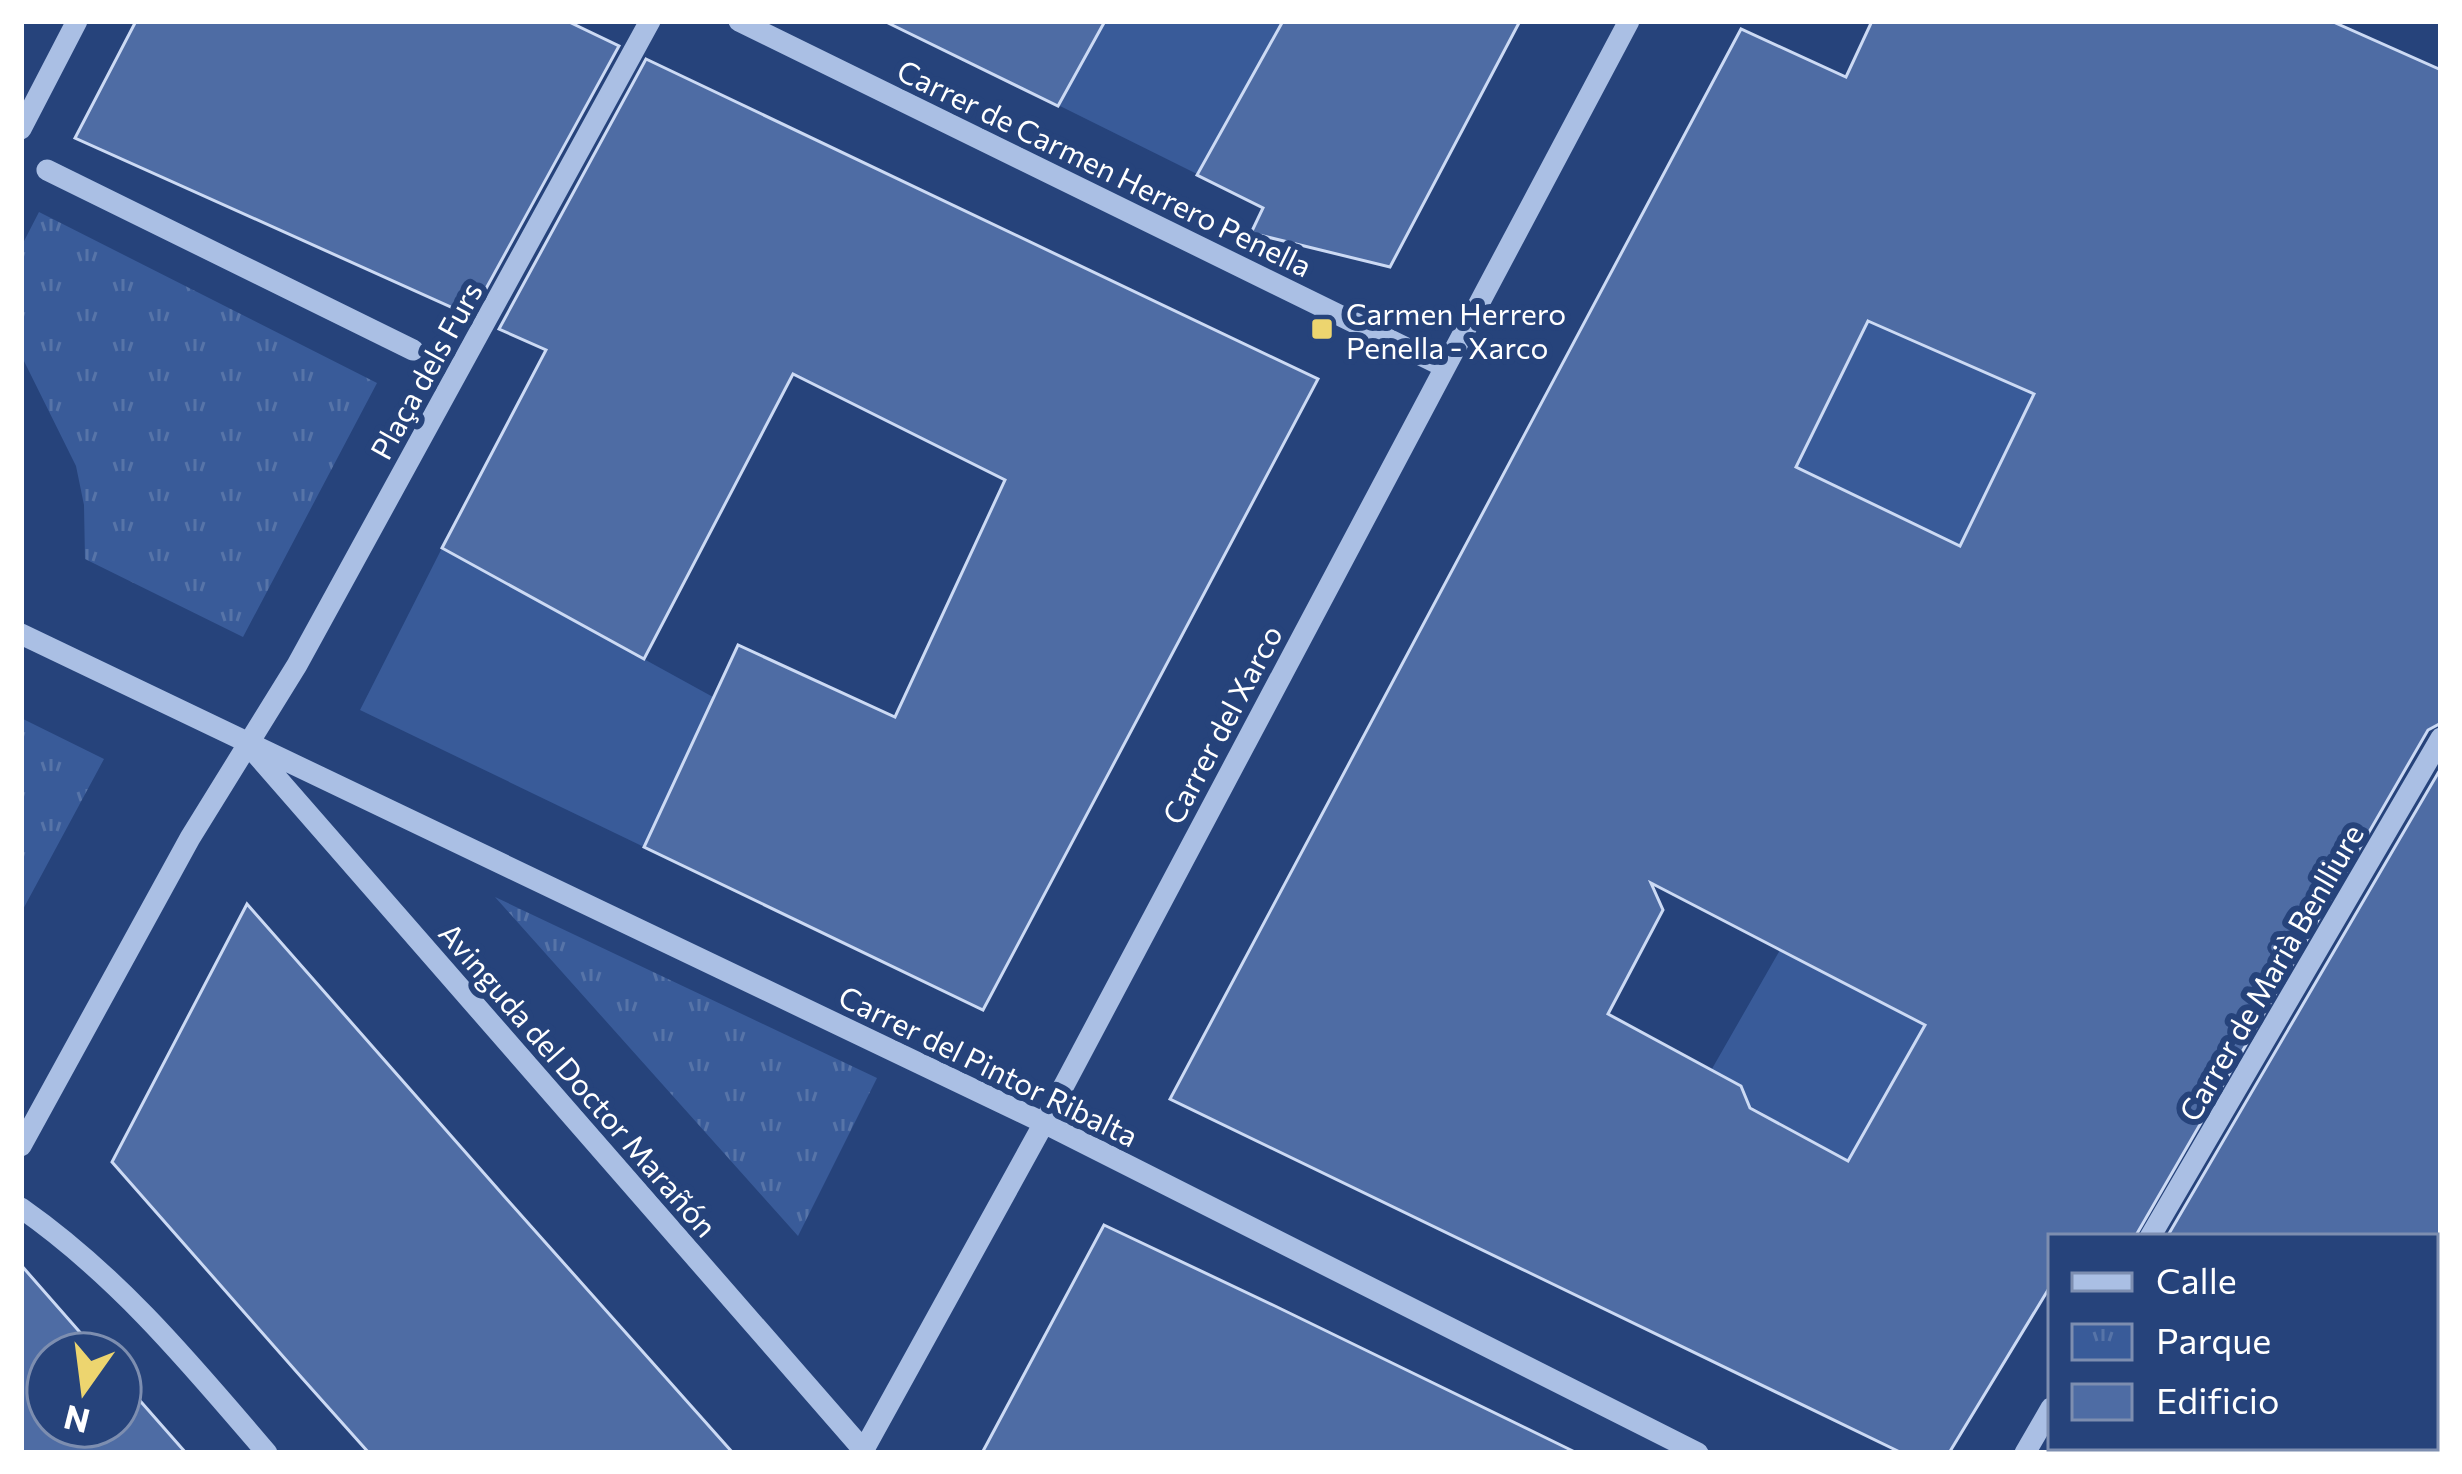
<svg xmlns="http://www.w3.org/2000/svg" width="2462" height="1474" font-family="Commissioner,sans-serif">
	<style>
		.green { fill: #395b99 }
		.park { fill: url(#park-tufts) }
		.building { fill: #4e6ca4; stroke: #ccdaf4; stroke-width: 3; fill-rule: evenodd }
		.lines { fill: none; stroke-linecap: round; stroke-linejoin: round }
		.minor { stroke: #aabfe4; stroke-width: 21 }
		.poi-dot { fill: #edd56f; stroke: #26437b; stroke-width: 4.5 }
		.labels { text-anchor: middle; dominant-baseline: central; stroke-width: 12; stroke-linejoin: round; paint-order: stroke }
		.street-label { font-size: 30px; fill: #fff; stroke: #26437b }
		.poi-label { font-size: 30px; fill: #fff; stroke: #26437b; text-anchor: start }
	</style>
	<defs>
		<pattern id="park-tufts" width="24" height="20" patternUnits="userSpaceOnUse" patternTransform="scale(3)"><rect width="24" height="20" fill="#395b99"/><path d="M3 7l-1-3M5 7V3M7 7l1-3M15 17l-1-3M17 17v-4M19 17l1-3" fill="none" stroke="#5774a8"/></pattern>
	</defs>
	<rect width="100%" height="100%" fill="#26437b"/>
	<!-- green -->
	<path class="green" d="M1105 21H1284L1197 174 1058 105Z
		M1868 321 2034 394 1959 547 1796 467Z
		M442 548 713 697 644 847 360 710Z
		M1780 950 1925 1025 1849 1161 1705 1081Z"/>
	<!-- park -->
	<path class="park" d="M39 212 377 383 243 637 85 559 84 505 76 466 21 355V247Z
		M21 718 104 759 21 913Z
		M495 897 877 1078 798 1236Z"/>
	<!-- building -->
	<path class="building" d="M136 21H567L619 46 471 316 75 138Z
		M884 21H1105L1058 106Z
		M1283 21H1520L1390 267 1251 233 1263 208 1197 175Z
		M1872 21H2331L2441 70V723L2428 730 2135 1237H2051V1285L1949 1453H1902L1170 1099 1741 29 1846 77ZM1868 321 2034 394 1960 546 1796 467ZM1651 883 1925 1025 1848 1161 1750 1108 1741 1086 1608 1014 1663 910Z
		M646 59 1318 379 983 1010 644 847 738 645 895 717 1005 480 793 374 644 659 442 548 546 350 499 329Z
		M2441 768V1237H2167Z
		M247 904 504 1196 733 1453H369L302 1378 112 1162Z
		M1104 1225 1275 1306 1577 1453H982Z
		M21 1265 99 1354H48V1426H120V1378L186 1453H21Z"/>
	<g class="lines">
		<!-- minor -->
		<path class="minor" d="M739 21 1445 367
			M21 129 77 21
			M47 170 413 350
			M21 634 1044 1123 1698 1453
			M256 754 866 1453
			M21 1146 190 838 297 665 650 21
			M21 1208C118 1276 190 1363 267 1453
			M2150 1237 2441 738
			M862 1453 1044 1123 1629 21
			M2025 1453 2051 1408
			M2432 1453 2441 1439"/>
	</g>
	<!-- markers -->
	<rect class="poi-dot" x="1310" y="317" width="24" height="24" rx="6"/>
	<g class="labels">
		<!-- street labels -->
		<g class="street-label">
			<text transform="translate(1105 167) rotate(26)">Carrer de Carmen Herrero Penella</text>
			<text transform="translate(425 370) rotate(-61)">Plaça dels Furs</text>
			<text transform="translate(1221 724) rotate(-62)">Carrer del Xarco</text>
			<text transform="translate(2270 972) rotate(-60)">Carrer de Marià Benlliure</text>
			<text transform="translate(989 1065) rotate(26)">Carrer del Pintor Ribalta</text>
			<text transform="translate(579 1079) rotate(49)">Avinguda del Doctor Marañón</text>
		</g>
		<!-- poi labels -->
		<g class="poi-label">
			<text x="1346" y="312">Carmen Herrero<tspan x="1346" dy="34">Penella - Xarco</tspan></text>
		</g>
	</g>
	<!-- border -->
	<rect width="2462" height="1474" fill="none" stroke="#ffffff" stroke-width="48"/>
	<!-- legend -->
	<rect x="2048" y="1234" width="390" height="216" fill="#26437b" stroke="#7d8eb0" stroke-width="3"/>
	<rect x="2072" y="1273" width="60" height="18" fill="#aabfe4" stroke="#7d8eb0" stroke-width="3"/>
	<text x="2156" y="1294" font-size="36" fill="#ffffff">Calle</text>
	<rect x="2072" y="1324" width="60" height="36" fill="url(#park-tufts)" stroke="#7d8eb0" stroke-width="3"/>
	<text x="2156" y="1354" font-size="36" fill="#ffffff">Parque</text>
	<rect x="2072" y="1384" width="60" height="36" fill="#4e6ca4" stroke="#7d8eb0" stroke-width="3"/>
	<text x="2156" y="1414" font-size="36" fill="#ffffff">Edificio</text>
	<!-- north arrow -->
	<g transform="translate(84 1390) rotate(194)"><circle r="57" fill="#26437b" stroke="#7d8eb0" stroke-width="3"/>
	<path d="M0-9L21 45L0 30L-21 45Z" fill="#edd56f"/>
	<text y="-18" font-size="33" font-weight="bold" text-anchor="middle" fill="#ffffff">N</text>
	</g>
</svg>
